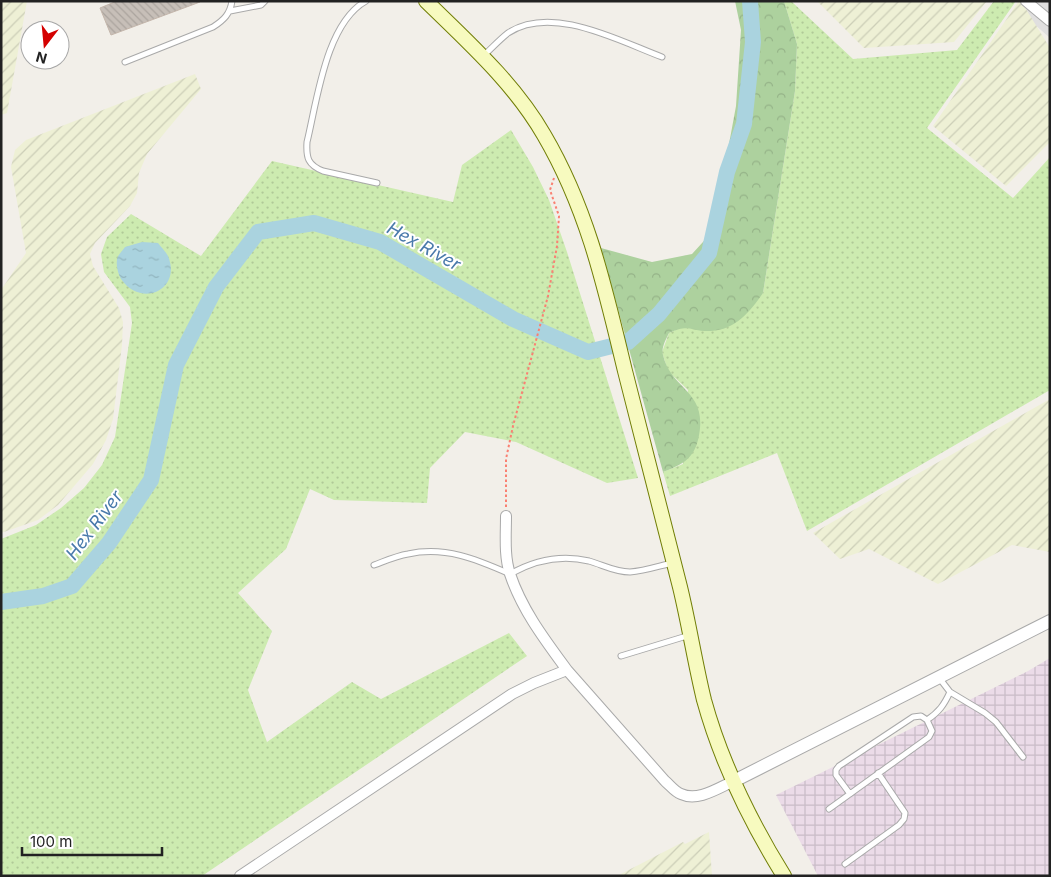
<svg xmlns="http://www.w3.org/2000/svg" width="1051" height="877" font-family="Inter,sans-serif">
	<style>
		.residential { fill: #e0dfdf }
		.industrial { fill: url(#industrial-grid) }
		.farmland { fill: url(#farmland-furrows) }
		.grass { fill: url(#grass-dots) }
		.forest { fill: url(#forest-crowns) }
		.water { fill: url(#water-ripples) }
		.lines { fill: none; stroke-linecap: round; stroke-linejoin: round }
		.river { stroke: #aad3df; stroke-width: 16 }
		.building { fill: url(#building-back-hatch); stroke: #c4b6ab }
		.service-casing { stroke: #a9a9a9; stroke-width: 7 }
		.minor-casing { stroke: #a9a9a9; stroke-width: 12 }
		.tertiary-casing { stroke: #a9a9a9; stroke-width: 14 }
		.secondary-casing { stroke: #707d05; stroke-width: 16 }
		.path { stroke: #fa8072; stroke-width: 2; stroke-dasharray: 2.5 2.5; stroke-linecap: butt }
		.service { stroke: #fff; stroke-width: 5 }
		.minor { stroke: #fff; stroke-width: 10 }
		.tertiary { stroke: #fff; stroke-width: 12 }
		.secondary { stroke: #f7fabf; stroke-width: 14 }
		.labels { text-anchor: middle; dominant-baseline: central; stroke-width: 4; stroke-linejoin: round; paint-order: stroke }
		.water-label { font-size: 18px; font-style: italic; fill: #4a7aab; stroke: #fff }
	</style>
	<defs>
		<pattern id="industrial-grid" width="8" height="8" patternUnits="userSpaceOnUse" patternTransform="scale(1.25)"><rect width="8" height="8" fill="#ebdbe8"/><path d="M0 4h8M4 0v8" fill="none" stroke="#c9bcc7"/></pattern>
		<pattern id="farmland-furrows" width="10" height="10" patternUnits="userSpaceOnUse" patternTransform="scale(1.25)"><rect width="10" height="10" fill="#eef0d5"/><path d="M-1 1l2-2M0 10L10 0M9 11l2-2" fill="none" stroke="#ccceb7"/></pattern>
		<pattern id="grass-dots" width="8" height="8" patternUnits="userSpaceOnUse" patternTransform="scale(1.25)"><rect width="8" height="8" fill="#cdebb0"/><path d="M2 2h.1M6 6h.1" fill="none" stroke="#b0c997" stroke-width="1.8" stroke-linecap="round"/></pattern>
		<pattern id="forest-crowns" width="20" height="18" patternUnits="userSpaceOnUse" patternTransform="scale(1.25)"><rect width="20" height="18" fill="#add19e"/><path d="M2 6a3 3 0 1 1 6 0M12 15a3 3 0 1 1 6 0" fill="none" stroke="#95b388"/></pattern>
		<pattern id="water-ripples" width="26" height="14" patternUnits="userSpaceOnUse" patternTransform="scale(1.25)"><rect width="26" height="14" fill="#aad3df"/><path d="M2 4q2-2 4 0t4 0M15 11q2-2 4 0t4 0" fill="none" stroke="#92b5bf"/></pattern>
		<pattern id="building-back-hatch" width="6" height="6" patternUnits="userSpaceOnUse" patternTransform="scale(1.25)"><rect width="6" height="6" fill="#c7bfb8"/><path d="M-1 5l2 2M0 0l6 6M5-1l2 2" fill="none" stroke="#aba49e"/></pattern>
	</defs>
	<rect width="100%" height="100%" fill="#f2efe9"/>
	<!-- residential -->
	<path class="residential" d="M1019 1H1050V38L1016 8 1020 3Z"/>
	<!-- industrial -->
	<path class="industrial" d="M1050 658V876H818L776 795 1028 671Z"/>
	<!-- farmland -->
	<path class="farmland" d="M1 1H27L7 113 1 115Z
		M817 1H987L954 42 864 48Z
		M1019 1H1021L1050 48V142L1006 186 933 126Z
		M195 74 201 89 147 154 139 173 137 193 130 206 95 243 90 254 93 266 119 308 123 322 122 345 113 419 106 440 93 464 58 505 38 520 1 533V290L26 253 11 167 15 150 26 140Z
		M1050 399V552L1012 545 938 584 869 549 840 559 813 533Z
		M709 832 712 876H617L683 842 685 844Z"/>
	<!-- grass -->
	<path class="grass" d="M784 1H791L853 59 957 50 994 1H1016L927 128 1013 198 1050 157V390L807 531 777 453 670 496 663 472 683 464 688 390 668 371 662 352 669 333 682 327 711 331 763 293 795 91 797 44Z
		M511 130 533 167 549 200 567 252 638 478 607 483 516 442 465 432 430 468 427 503 334 500 310 489 286 549 238 593 272 631 248 690 267 742 352 682 381 699 509 633 527 656 202 876H1V539L36 525 61 508 84 488 102 465 115 437 132 323 130 307 104 272 101 254 107 237 131 214 201 256 272 161 453 202 462 165Z"/>
	<!-- forest -->
	<path class="forest" d="M735 1H784L797 44 795 91 763 293C750 312 735 330 711 331 691 332 690 323 669 333 666 339 661 348 663 355 671 391 710 390 698 440 693 460 681 465 663 472L601 248 652 262 692 254 713 231 736 106 741 30Z"/>
	<!-- water -->
	<path class="water" d="M142 242 158 243C161 247 166 252 168 256 182 289 142 309 121 279 118 274 116 266 117 260 117 256 122 251 125 247Z"/>
	<g class="lines">
		<!-- river -->
		<path class="river" d="M1 602 43 596 72 586 109 543 151 480 176 365 216 287 258 232 314 223 380 242 513 319 588 352 628 342 659 314 709 253 727 172 744 124 753 42 750 1"/>
	</g>
	<!-- building -->
	<path class="building" d="M117 1H200V2L111 35 100 8Z"/>
	<g class="lines">
		<defs>
			<path id="service" d="M366 1C326 23 317 101 307 142 306 158 308 165 323 171L377 183
				M230 11 261 5 265 1
				M482 57C491 49 499 40 508 33 552 4 619 41 662 57
				M125 62 213 27C224 20 230 14 232 1
				M374 565C385 561 396 556 408 554 445 546 476 559 510 574 535 560 560 554 589 561 603 565 615 572 630 572 644 571 659 566 672 563
				M621 656 690 635
				M940 679 950 692 985 713 996 722 1023 757
				M927 720C939 712 944 705 950 692
				M829 809 929 737 932 731 927 720 921 716 913 717 839 766 836 770V775L850 794
				M845 864 899 825 904 819 905 813 878 773"/>
			<path id="minor" d="M1026 1 1050 21
				M506 516C506 535 504 556 510 574 522 610 545 640 567 670
				M240 876 512 694 534 683 567 670 665 781C670 785 675 792 681 794 698 802 718 788 734 781"/>
			<path id="tertiary" d="M734 781 1050 621"/>
			<path id="secondary" d="M426 1C468 42 514 83 544 135 588 210 605 288 625 371 643 443 662 515 680 587 689 624 695 663 704 700 721 762 750 821 784 876"/>
		</defs>
		<!-- service casing -->
		<use href="#service" class="service-casing"/>
		<!-- minor casing -->
		<use href="#minor" class="minor-casing"/>
		<!-- tertiary casing -->
		<use href="#tertiary" class="tertiary-casing"/>
		<!-- secondary casing -->
		<use href="#secondary" class="secondary-casing"/>
		<!-- path -->
		<path class="path" d="M506 507V459L513 426 548 296 557 246 559 216 550 190 554 178"/>
		<!-- service -->
		<use href="#service" class="service"/>
		<!-- minor -->
		<use href="#minor" class="minor"/>
		<!-- tertiary -->
		<use href="#tertiary" class="tertiary"/>
		<!-- secondary -->
		<use href="#secondary" class="secondary"/>
	</g>
	<g class="labels">
		<!-- water labels -->
		<g class="water-label">
			<text transform="translate(424 246) rotate(29)">Hex River</text>
			<text transform="translate(94 525) rotate(-53)">Hex River</text>
		</g>
	</g>
	<!-- border -->
	<rect width="1051" height="877" fill="none" stroke="#222222" stroke-width="5"/>
	<!-- north arrow -->
	<g transform="translate(45 45) rotate(196)"><circle r="24" fill="#ffffff" stroke="#a7a7a7"/>
	<path d="M0-4L9 19L0 12L-9 19Z" fill="#d40000"/>
	<text y="-8" font-size="14" font-weight="bold" text-anchor="middle" fill="#222222">N</text>
	</g>
	<!-- scale -->
	<path d="M22 847v8h140v-8" fill="none" stroke="#222222" stroke-width="2.5"/>
	<text x="30" y="847" font-size="15" fill="#222222" stroke="#ffffff" stroke-width="4" paint-order="stroke">100 m</text>
</svg>
